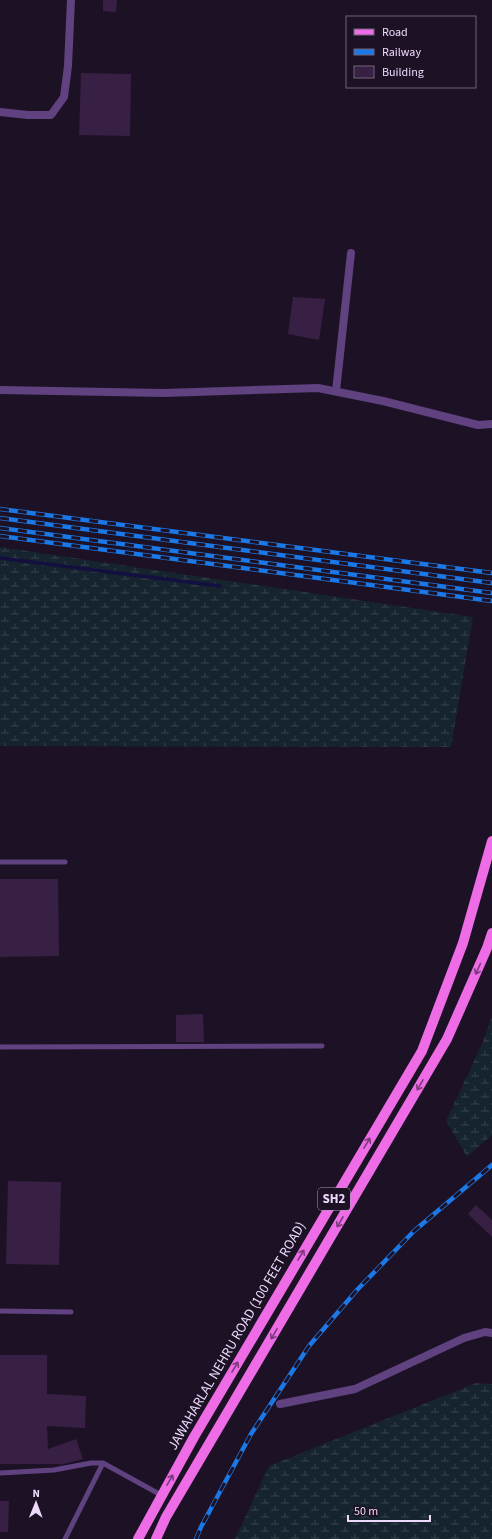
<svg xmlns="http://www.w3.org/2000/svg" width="492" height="1539" font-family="'Source Sans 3',sans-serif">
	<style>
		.wetland { fill: url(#wetland-marsh) }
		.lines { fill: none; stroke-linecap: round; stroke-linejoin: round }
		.stream { stroke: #13103f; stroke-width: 3.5 }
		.building { fill: #372044 }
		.service { stroke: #5f427f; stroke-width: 5 }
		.minor { stroke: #5f427f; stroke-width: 8 }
		.primary { stroke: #ef6ce7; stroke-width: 10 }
		.rail-casing { stroke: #1a78e7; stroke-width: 4.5 }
		.rail { stroke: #1d1225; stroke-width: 3; stroke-dasharray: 9; stroke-linecap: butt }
		.oneway { stroke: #7b3a7c }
		.labels { text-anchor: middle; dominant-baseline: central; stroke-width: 4; stroke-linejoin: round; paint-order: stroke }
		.shield { fill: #1d1225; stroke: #ae9dbb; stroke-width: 1 }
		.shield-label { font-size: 13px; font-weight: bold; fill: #ecd9fb }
		.street-label { font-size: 14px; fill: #ecd9fb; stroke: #1d1225 }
	</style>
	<defs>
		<pattern id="wetland-marsh" width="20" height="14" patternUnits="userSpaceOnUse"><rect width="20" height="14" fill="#15242e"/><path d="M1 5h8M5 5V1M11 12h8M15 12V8" fill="none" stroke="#37434d"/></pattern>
	</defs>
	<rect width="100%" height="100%" fill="#1d1225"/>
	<!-- wetland -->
	<path class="wetland" d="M0 547 473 617 451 747 0 746Z
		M492 1016V1135L467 1157 446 1121 483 1042Z
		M476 1383 492 1384V1539H235L269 1466Z"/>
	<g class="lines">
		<!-- stream -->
		<path class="stream" d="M0 558 220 586"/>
	</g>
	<!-- building -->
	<path class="building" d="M103 0H117L116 12 103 11Z
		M81 73 131 74 130 136 79 135Z
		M293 297 325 299 319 340 288 334Z
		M0 879H58L59 956 0 957Z
		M203 1014 204 1042H176V1015Z
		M8 1181 61 1182 59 1265 6 1264Z
		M476 1205 492 1220V1237L468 1214Z
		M0 1355H47V1394L86 1396 85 1428 47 1426 48 1449 76 1439 83 1459 60 1465V1464H0Z
		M0 1501H9L8 1532H0Z"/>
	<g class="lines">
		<!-- service -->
		<path class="service" d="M0 862H65
			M0 1047 322 1046
			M0 1311 71 1312
			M0 1473 54 1470 91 1463H103L161 1495
			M65 1539 103 1463"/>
		<!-- minor -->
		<path class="minor" d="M0 112 28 115H51L64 97 68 66 71 0
			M0 390 164 393 318 388 383 401 478 425 492 424
			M336 391 351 253
			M280 1404 355 1389 464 1338 485 1332 492 1333"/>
		<!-- primary -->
		<path class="primary" d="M138 1539 194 1437 422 1051 463 943 492 841
			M156 1539 166 1517 447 1039 487 948 492 933"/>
		<defs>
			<path id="rail" d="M0 509 492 573
				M0 518 492 583
				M0 528 492 593
				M0 536 492 601
				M196 1539 201 1527 251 1434 309 1346 357 1290 414 1231 492 1165"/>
		</defs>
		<!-- rail casing -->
		<use href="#rail" class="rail-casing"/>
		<!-- rail -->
		<use href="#rail" class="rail"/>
	</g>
	<!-- one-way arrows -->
	<defs><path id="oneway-shaft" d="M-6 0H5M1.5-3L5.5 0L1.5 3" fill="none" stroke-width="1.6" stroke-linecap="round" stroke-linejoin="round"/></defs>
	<g class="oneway">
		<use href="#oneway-shaft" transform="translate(478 969) rotate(114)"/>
		<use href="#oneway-shaft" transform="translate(420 1085) rotate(120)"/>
		<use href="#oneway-shaft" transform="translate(367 1143) rotate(-59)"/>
		<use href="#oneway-shaft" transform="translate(340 1222) rotate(120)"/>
		<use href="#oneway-shaft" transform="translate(301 1255) rotate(-59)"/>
		<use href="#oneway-shaft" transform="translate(274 1334) rotate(120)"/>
		<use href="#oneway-shaft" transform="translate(235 1367) rotate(-59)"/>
		<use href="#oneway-shaft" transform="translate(170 1480) rotate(-60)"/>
	</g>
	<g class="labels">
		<!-- shield labels -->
		<rect class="shield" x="318" y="1188" width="32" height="22" rx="3"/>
		<g class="shield-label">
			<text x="334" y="1199">SH2</text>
		</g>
		<!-- street labels -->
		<g class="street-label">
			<text transform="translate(237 1336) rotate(-60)">JAWAHARLAL NEHRU ROAD (100 FEET ROAD)</text>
		</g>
	</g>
	<!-- legend -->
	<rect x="346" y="16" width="130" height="72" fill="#1d1225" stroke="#70627b"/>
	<rect x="354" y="29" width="20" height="6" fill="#ef6ce7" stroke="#70627b"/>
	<text x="382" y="36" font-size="12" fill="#ecd9fb">Road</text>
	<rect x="354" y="49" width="20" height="6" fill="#1a78e7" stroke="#70627b"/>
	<text x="382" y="56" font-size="12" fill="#ecd9fb">Railway</text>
	<rect x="354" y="66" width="20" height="12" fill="#372044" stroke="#70627b"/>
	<text x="382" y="76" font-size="12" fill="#ecd9fb">Building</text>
	<!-- north arrow -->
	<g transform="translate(36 1503) rotate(1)" stroke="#1d1225" stroke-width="3" paint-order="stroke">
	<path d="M0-3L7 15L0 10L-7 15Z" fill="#ecd9fb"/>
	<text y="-6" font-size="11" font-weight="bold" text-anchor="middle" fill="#ecd9fb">N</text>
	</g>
	<!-- scale -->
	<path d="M348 1515v6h82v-6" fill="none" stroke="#ecd9fb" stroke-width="2"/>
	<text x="354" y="1515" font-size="12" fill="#ecd9fb" stroke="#1d1225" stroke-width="3" paint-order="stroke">50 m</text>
</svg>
